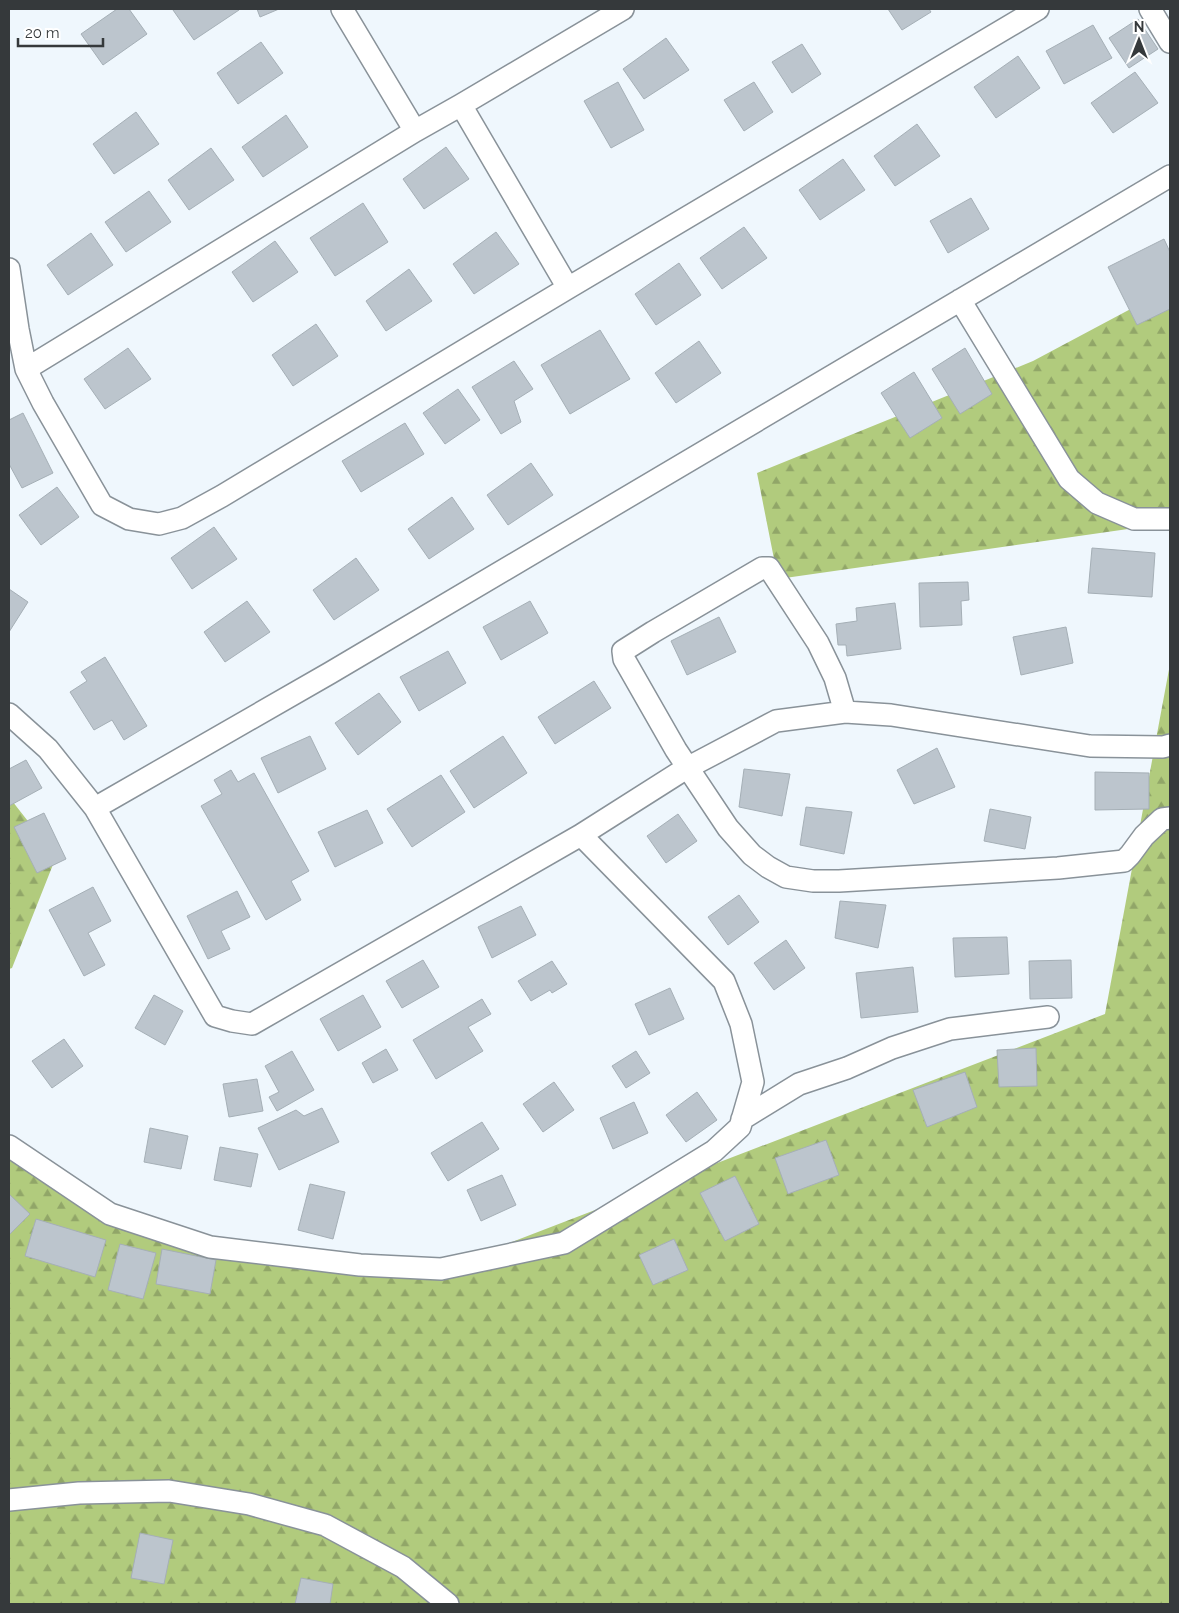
<svg xmlns="http://www.w3.org/2000/svg" width="1179" height="1613" font-family="Raleway,sans-serif">
	<style>
		.forest { fill: url(#forest-firs) }
		.building { fill: #bcc5cd; stroke: #a5afb6 }
		.lines { fill: none; stroke-linecap: round; stroke-linejoin: round }
		.street-casing { stroke: #899299; stroke-width: 24 }
		.street { stroke: #fff; stroke-width: 21 }
	</style>
	<defs>
		<pattern id="forest-firs" width="22" height="20" patternUnits="userSpaceOnUse" patternTransform="scale(1.25)"><rect width="22" height="20" fill="#b1cb7d"/><path d="M5 1l3.5 6h-7zM16 11l3.5 6h-7z" fill="#91a668"/></pattern>
	</defs>
	<rect width="100%" height="100%" fill="#eff7fd"/>
	<!-- forest -->
	<path class="forest" d="M1170 288V523L778 579 757 473 1033 361Z
		M1170 664V1604H9V1155L160 1236 421 1277 1105 1014Z
		M9 797 56 857 12 968 9 969Z"/>
	<!-- building -->
	<path class="building" d="M117 9H129L147 34 103 65 81 34Z
		M174 9H238L239 10 194 40 173 10Z
		M257 9H279L260 17Z
		M888 9H929L931 12 902 30Z
		M1138 19 1158 49 1129 68 1109 38Z
		M1093 25 1112 58 1064 84 1046 51Z
		M666 38 689 70 644 99 623 69Z
		M261 42 283 73 238 104 217 73Z
		M802 44 821 74 792 93 772 62Z
		M1018 56 1040 88 996 118 974 87Z
		M1135 72 1158 103 1113 133 1091 103Z
		M618 82 644 130 611 148 584 101Z
		M754 82 773 112 744 131 724 100Z
		M136 112 159 144 114 174 93 144Z
		M286 115 308 147 263 177 242 147Z
		M917 124 940 156 895 186 874 156Z
		M446 147 469 179 424 209 403 179Z
		M211 148 234 180 189 210 168 180Z
		M843 159 865 190 820 220 799 190Z
		M149 191 171 222 126 252 105 222Z
		M971 198 989 229 948 253 930 221Z
		M363 203 388 242 335 276 310 238Z
		M744 227 767 258 722 289 700 258Z
		M496 232 519 264 474 294 453 264Z
		M91 233 113 265 68 295 47 265Z
		M1164 239 1170 252V309L1137 325 1108 267Z
		M275 241 298 272 253 302 232 272Z
		M679 263 701 295 656 325 635 294Z
		M409 269 432 301 386 331 366 301Z
		M316 324 338 356 293 386 272 355Z
		M600 330 630 379 570 414 541 365Z
		M699 341 721 373 676 403 655 373Z
		M128 348 151 379 105 409 84 379Z
		M965 348 992 394 960 414 932 369Z
		M514 361 533 389 514 401 521 422 501 434 472 387Z
		M914 372 942 418 910 438 881 393Z
		M458 389 480 420 445 444 423 413Z
		M23 413 53 473 22 488 9 464V420Z
		M405 423 424 454 361 492 342 461Z
		M531 463 553 495 508 525 487 495Z
		M57 487 79 517 41 545 19 515Z
		M452 497 474 529 429 559 408 529Z
		M214 527 237 559 192 589 171 558Z
		M1092 548 1155 553 1152 597 1088 593Z
		M356 558 379 590 334 620 313 590Z
		M968 582 969 600 961 601 962 625 920 627 919 583Z
		M9 589 28 602 9 632Z
		M247 601 270 632 225 662 204 632Z
		M530 601 548 633 501 660 483 627Z
		M895 603 901 649 847 656 846 645H838L836 624 857 621 856 608Z
		M719 617 736 652 687 675 671 641Z
		M1066 627 1073 663 1021 675 1013 637Z
		M448 651 466 683 419 711 400 677Z
		M105 657 147 726 124 740 112 720 94 730 70 692 87 681 81 672Z
		M594 681 611 708 555 744 538 717Z
		M379 693 401 722 358 755 335 723Z
		M310 736 326 769 278 793 261 758Z
		M503 736 527 773 474 808 450 771Z
		M937 748 955 787 914 804 897 770Z
		M26 760 42 788 9 806V769Z
		M744 769 790 774 782 816 739 807Z
		M231 770 238 782 254 773 309 871 291 881 301 900 266 920 201 806 222 794 214 780Z
		M1095 772 1149 773V809L1095 810Z
		M441 775 465 812 412 847 387 809Z
		M806 807 852 812 844 854 800 845Z
		M990 809 1031 817 1025 849 984 841Z
		M367 810 383 843 335 867 318 832Z
		M44 813 66 859 37 873 14 827Z
		M678 814 697 841 666 863 647 836Z
		M93 887 111 921 88 933 105 965 84 976 49 910Z
		M237 891 250 917 221 931 230 949 208 959 187 916Z
		M739 895 759 922 728 945 708 917Z
		M840 901 886 905 878 948 835 938Z
		M521 906 536 935 492 958 478 927Z
		M1007 937 1009 974 955 977 953 938Z
		M786 940 805 968 774 990 754 963Z
		M423 960 439 987 402 1008 386 981Z
		M1071 960 1072 998 1030 999 1029 961Z
		M552 961 567 984 552 993 550 990 531 1001 518 981Z
		M913 967 918 1012 861 1018 856 973Z
		M670 988 684 1019 649 1035 635 1004Z
		M154 995 183 1011 165 1045 135 1028Z
		M363 995 381 1027 338 1051 320 1019Z
		M482 999 491 1014 468 1027 483 1051 436 1079 413 1040Z
		M64 1039 83 1066 52 1088 32 1061Z
		M1036 1048 1037 1086 999 1087 997 1050Z
		M386 1049 398 1070 373 1083 362 1063Z
		M292 1051 314 1090 277 1111 269 1097 279 1092 265 1066Z
		M636 1051 650 1073 626 1088 612 1066Z
		M965 1072 977 1107 927 1127 913 1090Z
		M257 1079 263 1111 229 1117 223 1084Z
		M554 1082 574 1110 543 1132 523 1104Z
		M697 1092 717 1120 686 1142 666 1115Z
		M634 1102 648 1133 613 1149 600 1118Z
		M322 1108 339 1142 279 1170 258 1128 296 1110 304 1116Z
		M482 1122 499 1149 448 1181 431 1153Z
		M150 1128 188 1136 181 1169 144 1162Z
		M826 1140 839 1175 788 1194 775 1158Z
		M220 1147 258 1154 251 1187 214 1180Z
		M502 1175 516 1205 481 1221 467 1190Z
		M735 1176 759 1224 725 1241 700 1193Z
		M310 1184 345 1192 333 1239 298 1230Z
		M9 1194 30 1214 9 1235Z
		M36 1219 106 1240 95 1277 25 1256Z
		M674 1239 688 1270 653 1285 639 1255Z
		M120 1244 156 1253 143 1299 108 1290Z
		M162 1249 216 1260 210 1294 156 1284Z
		M140 1533 173 1540 164 1584 131 1578Z
		M301 1578 333 1584 330 1604H295Z"/>
	<g class="lines">
		<defs>
			<path id="street" d="M342 9 415 131 461 105 623 9
				M1150 9 1170 42
				M461 105 568 288
				M9 269 18 329 26 369 43 403 102 505 129 519 159 524 182 518 222 496 568 288 1038 9
				M960 300 1069 479 1097 503 1134 519H1170
				M26 369 415 131
				M845 712 835 678 818 643 769 568H762L653 632 623 651 624 659 676 750 728 828 752 855 768 867 786 877 813 881H839L1058 868 1124 861 1130 855 1144 836 1162 819 1170 818
				M9 714 48 749 95 808 215 1016 232 1021 252 1024 581 835
				M95 808 330 673 1170 176
				M742 1119 799 1084 847 1068 892 1048 950 1029 1048 1017
				M9 1146 110 1214 210 1247 360 1265 441 1269 564 1243 714 1151 740 1127 753 1082 741 1024 724 981 581 835 685 769 776 721 845 712 891 715 1090 746 1163 747 1170 745
				M9 1500 79 1493 169 1491 249 1504 325 1525 403 1567 448 1604"/>
		</defs>
		<!-- street casing -->
		<use href="#street" class="street-casing"/>
		<!-- street -->
		<use href="#street" class="street"/>
	</g>
	<!-- border -->
	<rect width="1179" height="1613" fill="none" stroke="#35393b" stroke-width="20"/>
	<!-- north arrow -->
	<g transform="translate(1139 40)" stroke="#ffffff" stroke-width="4" paint-order="stroke">
	<path d="M0-4L9 19L0 12L-9 19Z" fill="#35393b"/>
	<text y="-8" font-size="14" font-weight="bold" text-anchor="middle" fill="#35393b">N</text>
	</g>
	<!-- scale -->
	<path d="M18 38v8h85v-8" fill="none" stroke="#35393b" stroke-width="2.5"/>
	<text x="25" y="38" font-size="15" fill="#35393b" stroke="#ffffff" stroke-width="4" paint-order="stroke">20 m</text>
</svg>
